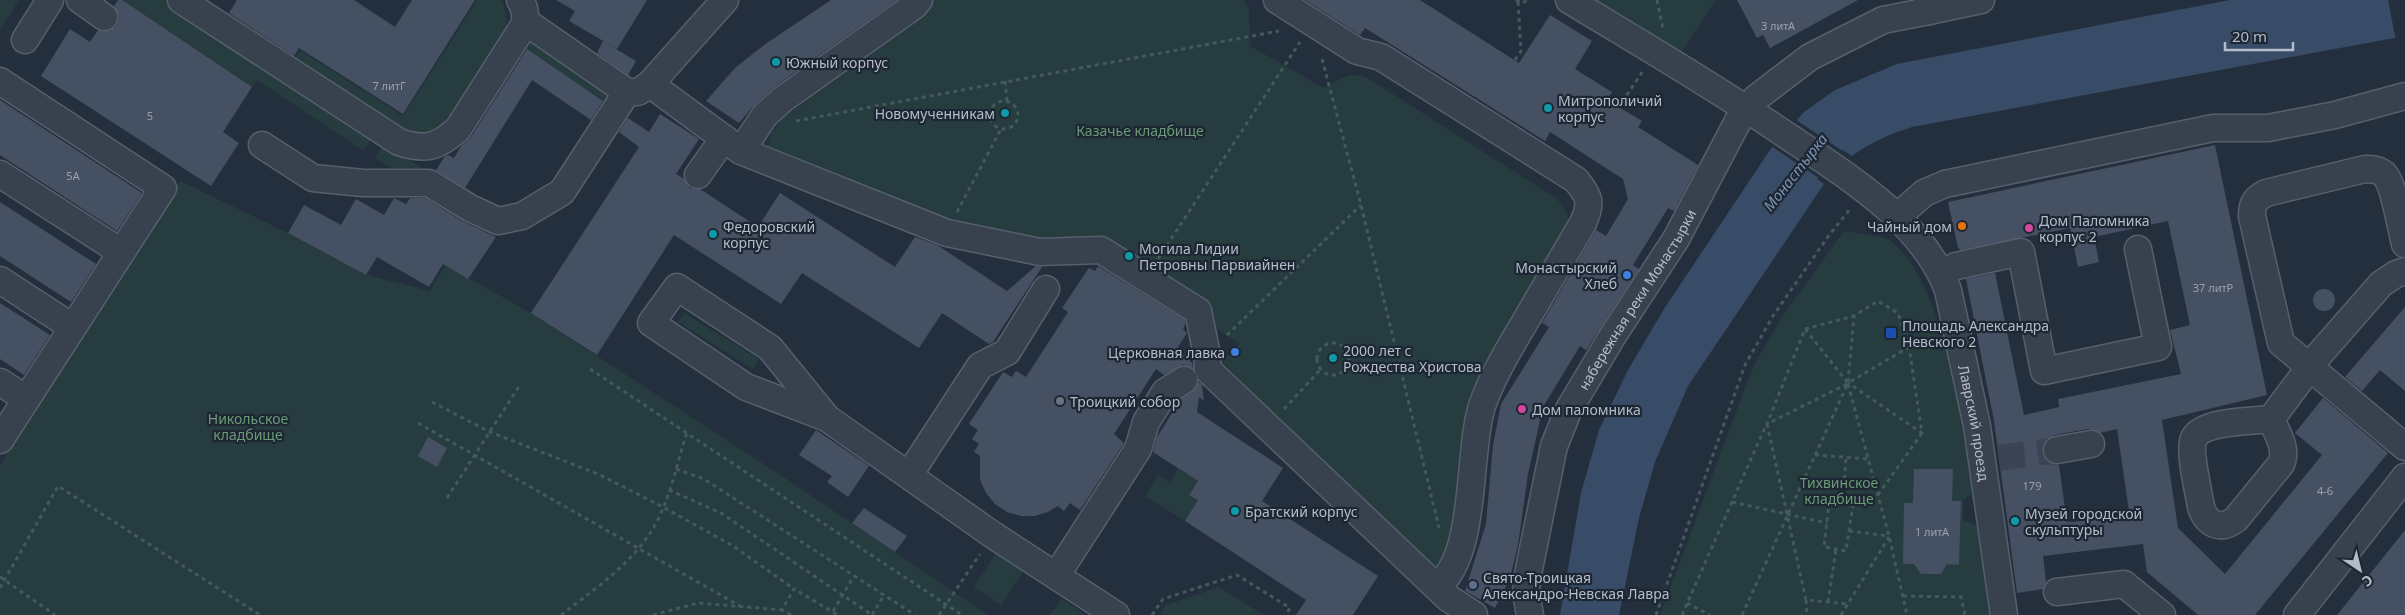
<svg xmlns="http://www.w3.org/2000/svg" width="2405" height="615" font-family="'Noto Sans',sans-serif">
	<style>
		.green { fill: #263c3f }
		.water { fill: #394c67 }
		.pier { fill: #242f3e }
		.building { fill: #455162; fill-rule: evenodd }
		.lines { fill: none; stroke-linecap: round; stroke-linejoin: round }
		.minor-tunnel { stroke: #3a4453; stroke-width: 26; stroke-dasharray: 26 13; stroke-linecap: butt }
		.minor-casing { stroke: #565f6c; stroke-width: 29 }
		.path { stroke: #44595c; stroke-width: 3; stroke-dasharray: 4 4; stroke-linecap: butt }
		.minor { stroke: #38414e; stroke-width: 26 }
		.culture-dot { fill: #0f9aa8; stroke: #1d2633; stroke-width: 2 }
		.food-dot { fill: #e8710a; stroke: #1d2633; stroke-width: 2 }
		.hotel-dot { fill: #d1479c; stroke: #1d2633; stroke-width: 2 }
		.shop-dot { fill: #3f7fe0; stroke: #1d2633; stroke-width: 2 }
		.transit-dot { fill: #1a4fb4; stroke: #1d2633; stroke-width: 2 }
		.worship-dot { fill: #6b7280; stroke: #1d2633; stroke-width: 2 }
		.service-dot { fill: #5c6f8a; stroke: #1d2633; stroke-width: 2 }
		.labels { text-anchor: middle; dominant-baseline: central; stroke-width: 4.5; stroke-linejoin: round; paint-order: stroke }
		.number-label { font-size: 11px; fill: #98a1af }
		.poi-label { font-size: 14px; fill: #b4bcc9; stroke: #1d2633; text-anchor: start }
		.park-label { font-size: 14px; fill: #6b9a76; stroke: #1d2633 }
		.street-label { font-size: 14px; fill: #b4bcc9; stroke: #1d2633 }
		.water-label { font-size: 15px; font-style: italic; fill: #7c92b1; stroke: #1d2633 }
	</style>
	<rect width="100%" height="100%" fill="#242f3e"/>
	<!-- green -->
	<path class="green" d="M0 0H19L0 30Z
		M122 0H164L373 136 364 151 257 80 252 87Z
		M477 0H501C507 12 508 21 505 35L451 122 432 134 410 135 292 63 300 50 403 116Z
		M933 0H1244L1249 10 1250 46 1324 88C1339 79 1349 72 1366 77L1556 198 1566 210 1569 223 1508 338 1459 509 1446 562 1432 572 1222 362 1240 344 1102 255 1003 243 772 152 768 146 771 133 784 117 914 24Z
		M1591 0H1716L1679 56Z
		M531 41 609 94 607 103 523 47Z
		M384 143 431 174 404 176 375 158Z
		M180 181 288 233 366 275 430 291 445 265 531 313 785 478 988 615H0V465Z
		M1844 231C1855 233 1881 235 1889 240 1944 277 1963 429 1972 492L1963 501V520L1979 526 1990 615H1660L1753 367 1780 320Z
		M684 313 759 359 753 369 678 322Z
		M1178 469 1198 481 1189 494 1198 500 1185 521 1145 496 1158 475 1170 482Z
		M996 553 1024 571 1001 605 974 587Z
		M1219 587 1264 615H1164L1160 613 1166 605Z
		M1062 599 1085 615H1050Z"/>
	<!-- water -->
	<path class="water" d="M2230 0H2405V36L1912 127C1890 134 1871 142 1852 156L1843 150 1817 179 1824 184 1688 386 1655 462 1639 518 1619 615H1560L1581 493 1599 430 1628 370 1664 309 1770 150 1804 112 1835 90 1897 64Z"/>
	<!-- pier -->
	<path class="pier" d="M2388 0H2405V39L2396 41Z
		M1795 119 1853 158 1843 153 1821 179 1826 183 1771 146Z"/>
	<!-- building -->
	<path class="building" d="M118 0H122L252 87 223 132 239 143 211 186 41 76 70 29 90 42 98 30 110 31 116 26 119 18 114 6Z
		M237 0H354L395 27 412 0H475L403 114 299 48 294 56 229 13Z
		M556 0H647L617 49 569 21 575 11Z
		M831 0H897L774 87 755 104 739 123 706 101 735 68 764 45Z
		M1305 0H1420L1519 63 1550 15 1592 41 1575 69 1612 92 1607 100 1642 121 1638 127 1698 165 1674 211 1668 208 1633 265 1639 269 1586 350 1580 346 1543 407 1528 474 1518 545 1510 578 1495 608 1465 591 1486 524 1493 445 1501 404 1549 327 1542 323 1596 230 1606 236 1628 199 1623 179 1550 132 1545 141 1365 28 1360 35Z
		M1737 0H1858L1770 48 1763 35 1757 38Z
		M603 41 636 61 628 75 597 53Z
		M527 49 603 101 591 120 532 80 465 188 436 170 445 156 448 155 454 158 461 146 471 137Z
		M0 100 142 193 117 231 0 155Z
		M660 114 699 139 676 174 684 179 690 188 700 189 758 227 780 193 895 267 915 237 937 245 1007 291 1036 266 1042 267 993 342 989 344 942 313 919 348 802 273 781 304 674 235 597 355 531 313 639 147 619 132 628 118 649 132Z
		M2215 145 2267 395 2162 420 2178 528 2225 574 2322 455 2295 433 2323 398 2388 453 2255 615H2198L2147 572 2143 544 2043 556 2046 582 2043 589 2017 593 1994 421 1966 279 1995 273 2024 415 2059 407 2058 399 2181 374 2170 330 2190 325 2168 221 2094 237 2099 262 2078 267 2070 228 1961 250 1958 248 1948 202ZM2088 429 2100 433 2117 429 2130 518 2067 522 2059 465 2051 464 2046 460 2042 453 2043 445 2047 439 2054 435Z
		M394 198 406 204 410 198H425L462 221 496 237 468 279 443 264 429 287 377 257 366 275 288 233 304 205 341 225 356 199 384 215Z
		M0 202 96 264 71 302 0 256Z
		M1098 266 1185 320V325L1183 329 1187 333 1178 347 1192 363 1193 368 1183 365 1164 375 1156 369 1114 434 1124 443 1080 510 1070 503 1064 511 1058 506 1048 512 1035 516H1021L1007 512 995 504 986 493 980 480V456L974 452 979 444 972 439 978 430 969 424 1003 372 1012 377 1016 371 1026 377 1068 312 1062 308 1089 268 1095 271Z
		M2313 300a11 11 0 1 1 22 0a11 11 0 1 1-22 0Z
		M0 303 50 335 24 375 0 359Z
		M2405 307V391L2380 370 2362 391 2345 377Z
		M1199 382 1202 385 1204 401 1199 397 1197 412 1283 468 1262 501 1378 576 1353 615H1296L1306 600 1185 521 1198 500 1189 495 1198 481 1153 452 1157 437 1181 399 1192 392Z
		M816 430 869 466 848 497 827 482 832 476 799 455Z
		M428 437 447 448 437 467 418 456Z
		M1914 469H1953L1952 501H1961L1959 565 1947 564 1941 574H1921L1914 564H1903L1904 503H1913Z
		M864 508 907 536 895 552 852 523Z
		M2405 530V615H2337Z"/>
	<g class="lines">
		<!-- minor-tunnel -->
		<path class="minor-tunnel" d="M1999 458 2057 450"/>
		<defs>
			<g id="minor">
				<path d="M80 0 104 17"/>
				<path d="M181 0 399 142C426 151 438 147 458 129L526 22 524 8 520 0"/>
				<path d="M1277 0 1357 51 1381 57 1576 180C1590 197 1592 203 1583 223 1565 254 1547 284 1529 315 1512 344 1493 374 1482 406 1467 454 1478 554 1437 587"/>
				<path id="s1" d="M1569 0C1643 45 1717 88 1789 137 1847 176 1922 221 1948 290L1977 426 2004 615"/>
				<path d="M1929 11 1981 0"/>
				<path d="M526 22 627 92H638L650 84 725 0"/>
				<path d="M25 40 50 0"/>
				<path d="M0 81 163 188 0 440"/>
				<path d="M650 84 741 151 947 233 1040 252 1101 250 1198 311 1207 355 1208 370 1448 598 1474 615"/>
				<path d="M262 145 313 178 363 183H429L470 208 498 221 522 216 562 192 627 92"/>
				<path d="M741 151 765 115 783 99 914 6 919 0"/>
				<path d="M0 174 121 252"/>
				<path d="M698 175 724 138"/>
				<path d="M1897 217 1924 193 1945 184 2213 128H2268L2335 115 2405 96"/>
				<path d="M2405 244C2401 228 2394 184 2384 174 2378 169 2372 169 2365 169L2266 193C2255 199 2252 203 2252 216L2281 343 2405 447"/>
				<path d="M1942 273 1956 266 2021 252 2044 371 2158 347 2138 249"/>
				<path d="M0 280 72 327"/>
				<path d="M0 382 26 399"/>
				<path d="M827 418 770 348 677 287 651 323 746 387 827 418 993 535 1116 615"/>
				<path d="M2271 419C2277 433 2288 449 2281 464L2236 519C2221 531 2207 525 2201 507 2199 493 2188 450 2194 438 2203 421 2253 421 2271 419L2318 356 2381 284 2396 274 2405 271"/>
				<path d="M2057 450 2091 444"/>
				<path d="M909 475 980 366 1007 352 1046 289"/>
				<path d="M1056 576 1138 449 1146 422 1165 392 1184 380"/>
				<path d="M2057 592 2124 584 2162 615"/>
				<path id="s2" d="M1530 615 1526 593 1527 579 1554 446 1568 411 1612 337 1676 239 1739 119 1756 98 1810 57 1883 20 1929 11 1927 0"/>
				<path d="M2297 615 2405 477"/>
			</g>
		</defs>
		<!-- minor casing -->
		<use href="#minor" class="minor-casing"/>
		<!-- path -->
		<path class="path" d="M1516 0 1522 3 1528 0
			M1657 0 1663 29
			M1322 59 1361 205 1439 528
			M1515 60 1521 51 1518 2
			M1005 81 1007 101
			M990 115a14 14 0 1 1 28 0a14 14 0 1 1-28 0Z
			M1605 104 1616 111 1643 71
			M796 121 1279 31
			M957 212 1001 129
			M1158 259 1300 42
			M1805 329 1854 316
			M1227 335 1361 205
			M1317 359a16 16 0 1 1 32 0a16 16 0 1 1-32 0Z
			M590 369 962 615
			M1847 384 1767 424 1805 329 1848 383 1909 347
			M1848 384 1889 536 1907 615
			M432 402 490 432 598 474 663 507 733 546 794 589
			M1284 409 1321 369
			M418 423 740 606
			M1767 424 1806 600 1848 604
			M1815 455 1868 459
			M676 469 704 479 915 615
			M669 490 721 513 872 615
			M1878 495 1922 433
			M447 498 520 385
			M1732 502 1827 523
			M1829 503 1853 504 1846 551 1824 547Z
			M1843 503 1846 457
			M1849 531 1889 536
			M0 577 55 615
			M0 588 58 486 260 615
			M1903 596 1961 597 1965 615
			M1806 600 1807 615
			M1828 602 1836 549
			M1687 603 1710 615
			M833 611 854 576
			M561 615C592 591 626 568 648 536 669 507 676 466 687 432
			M653 615 698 603 782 610
			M791 615 782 610 794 589 838 615
			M872 615 884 595
			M939 615 980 554
			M1152 615 1163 599 1237 575 1290 608 1285 615
			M1656 615 1745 365 1773 316 1827 238 1850 209
			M1682 615 1766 425
			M1742 615 1848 383 1854 316 1878 301 1898 313 1909 347 1922 433 1848 383
			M1841 615 1889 537"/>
		<!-- minor -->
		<use href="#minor" class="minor"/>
	</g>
	<!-- markers -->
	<g class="culture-dot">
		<circle cx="776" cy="62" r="5"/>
		<circle cx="1548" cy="108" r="5"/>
		<circle cx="1005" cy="113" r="5"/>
		<circle cx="713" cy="234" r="5"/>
		<circle cx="1129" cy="256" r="5"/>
		<circle cx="1333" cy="358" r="5"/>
		<circle cx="1235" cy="511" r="5"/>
		<circle cx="2015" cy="521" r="5"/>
	</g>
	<circle class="food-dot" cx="1962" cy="226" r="5"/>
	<g class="hotel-dot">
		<circle cx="2029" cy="228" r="5"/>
		<circle cx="1522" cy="409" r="5"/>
	</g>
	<g class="shop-dot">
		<circle cx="1627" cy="275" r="5"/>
		<circle cx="1235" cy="352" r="5"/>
	</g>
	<rect class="transit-dot" x="1885" y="327" width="12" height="12" rx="2.5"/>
	<circle class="worship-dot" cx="1060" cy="401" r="5"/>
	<circle class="service-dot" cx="1473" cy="585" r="5"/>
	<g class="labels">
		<!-- number labels -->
		<g class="number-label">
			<text x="1778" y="25">3 литА</text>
			<text x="389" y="85">7 литГ</text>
			<text x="150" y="115">5</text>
			<text x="73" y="175">5А</text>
			<text x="2213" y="287">37 литР</text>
			<text x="2032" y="485">179</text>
			<text x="2325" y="490">4-6</text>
			<text x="1932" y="531">1 литА</text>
		</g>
		<!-- poi labels -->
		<g class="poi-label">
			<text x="786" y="62">Южный корпус</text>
			<text x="1558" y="100">Митрополичий<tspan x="1558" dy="16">корпус</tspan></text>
			<text x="995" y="113" text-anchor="end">Новомученникам</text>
			<text x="2039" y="220">Дом Паломника<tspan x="2039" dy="16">корпус 2</tspan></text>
			<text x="723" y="226">Федоровский<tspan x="723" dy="16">корпус</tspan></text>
			<text x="1952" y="226" text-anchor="end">Чайный дом</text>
			<text x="1139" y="248">Могила Лидии<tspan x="1139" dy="16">Петровны Парвиайнен</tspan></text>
			<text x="1617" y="267" text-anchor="end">Монастырский<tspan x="1617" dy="16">Хлеб</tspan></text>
			<text x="1902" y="325">Площадь Александра<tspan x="1902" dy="16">Невского 2</tspan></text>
			<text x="1343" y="350">2000 лет с<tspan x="1343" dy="16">Рождества Христова</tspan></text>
			<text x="1225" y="352" text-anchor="end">Церковная лавка</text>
			<text x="1070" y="401">Троицкий собор</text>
			<text x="1532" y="409">Дом паломника</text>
			<text x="1245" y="511">Братский корпус</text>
			<text x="2025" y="513">Музей городской<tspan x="2025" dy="16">скульптуры</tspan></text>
			<text x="1483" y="577">Свято-Троицкая<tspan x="1483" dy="16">Александро-Невская Лавра</tspan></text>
		</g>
		<!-- park labels -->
		<g class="park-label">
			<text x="1140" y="130">Казачье кладбище</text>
			<text x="248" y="418">Никольское<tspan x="248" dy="16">кладбище</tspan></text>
			<text x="1839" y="482">Тихвинское<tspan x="1839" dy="16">кладбище</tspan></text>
		</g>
		<!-- street labels -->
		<g class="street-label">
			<text stroke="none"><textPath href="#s2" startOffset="341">набережная реки Монастырки</textPath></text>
			<text stroke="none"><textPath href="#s1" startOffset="619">Лаврский проезд</textPath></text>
		</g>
		<!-- water labels -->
		<g class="water-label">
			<text transform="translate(1795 172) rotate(-52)">Монастырка</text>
		</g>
	</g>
	<!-- north arrow -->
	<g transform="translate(2360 570) rotate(145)" stroke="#1d2633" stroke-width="4" paint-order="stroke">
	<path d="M0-4L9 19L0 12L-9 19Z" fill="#b4bcc9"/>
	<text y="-8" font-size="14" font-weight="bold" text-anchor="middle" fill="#b4bcc9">С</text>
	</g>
	<!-- scale -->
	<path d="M2225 42v8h68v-8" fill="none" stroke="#b4bcc9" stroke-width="2.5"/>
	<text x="2232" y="42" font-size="15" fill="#b4bcc9" stroke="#1d2633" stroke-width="4" paint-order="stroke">20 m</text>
</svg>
